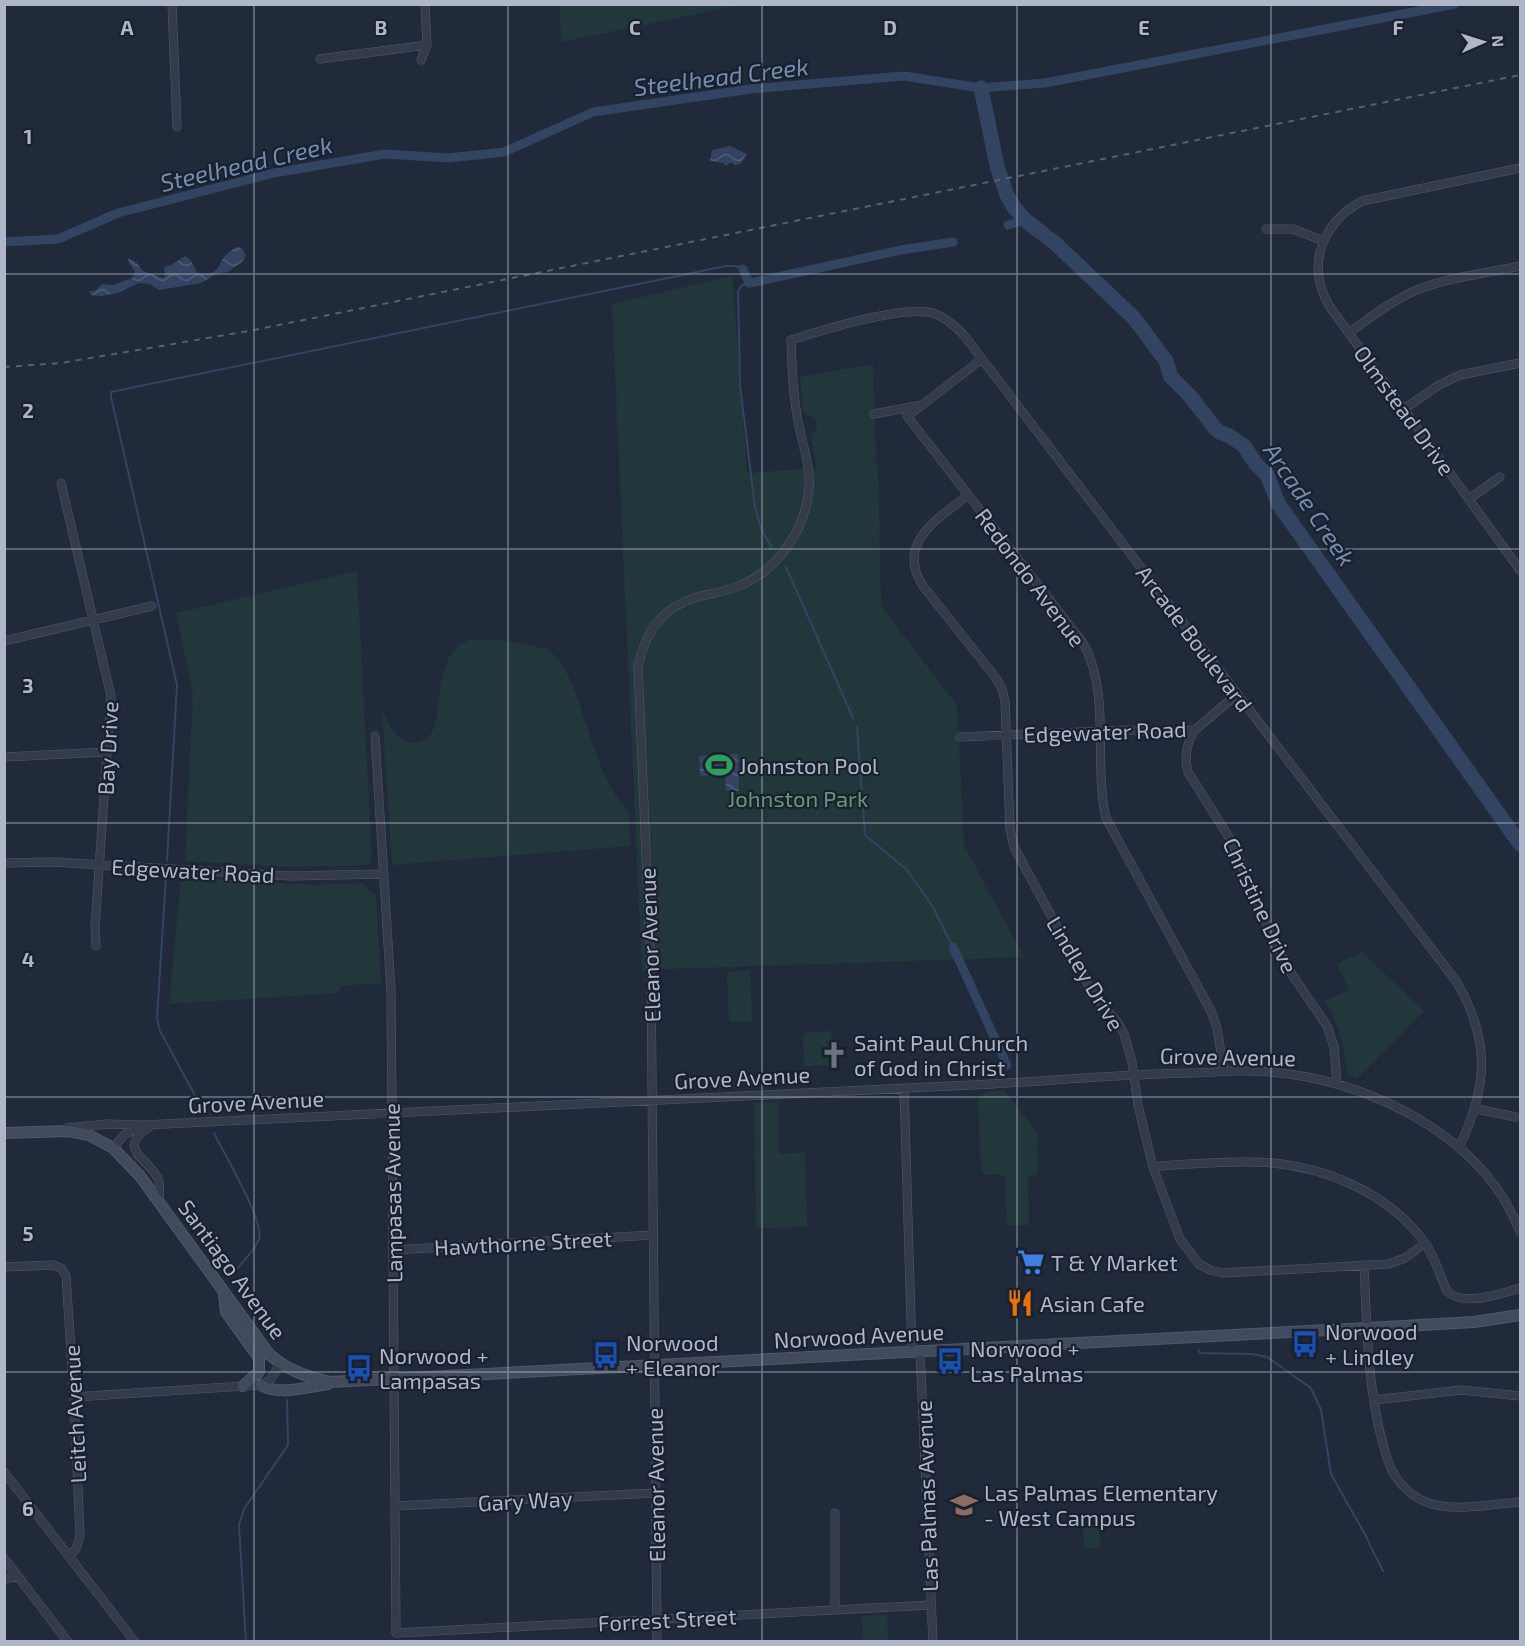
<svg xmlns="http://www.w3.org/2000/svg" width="1525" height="1646" font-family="'Exo 2',sans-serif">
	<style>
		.green { fill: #22373b }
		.water { fill: url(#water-waves) }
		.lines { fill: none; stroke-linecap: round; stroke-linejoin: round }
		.stream { stroke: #334462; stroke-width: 2 }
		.canal { stroke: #334462; stroke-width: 9 }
		.river { stroke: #334462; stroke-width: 15 }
		.street-casing { stroke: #525968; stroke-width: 9 }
		.secondary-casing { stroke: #525968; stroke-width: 12 }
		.street { stroke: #343c4a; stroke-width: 8 }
		.secondary { stroke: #424a5e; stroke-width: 10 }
		.rail { stroke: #565f72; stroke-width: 2; stroke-dasharray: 6 6; stroke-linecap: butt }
		.grid { fill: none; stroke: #afb6c7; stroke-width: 1.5; stroke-opacity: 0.55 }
		.labels { text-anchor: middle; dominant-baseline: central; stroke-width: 4.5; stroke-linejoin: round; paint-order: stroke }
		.street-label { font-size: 22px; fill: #afb6c7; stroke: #19212f }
		.poi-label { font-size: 22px; fill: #afb6c7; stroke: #19212f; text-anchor: start }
		.park-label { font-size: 22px; fill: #659874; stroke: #19212f }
		.water-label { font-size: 24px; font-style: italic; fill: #758bb0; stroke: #19212f }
		.grid-label { font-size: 20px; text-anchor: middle; font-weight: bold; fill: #afb6c7; stroke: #19212f; stroke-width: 4.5; stroke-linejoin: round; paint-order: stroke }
	</style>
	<defs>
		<pattern id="water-waves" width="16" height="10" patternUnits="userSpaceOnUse" patternTransform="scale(1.5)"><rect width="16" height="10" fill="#334462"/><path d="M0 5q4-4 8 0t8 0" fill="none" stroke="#4e5d77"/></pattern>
	</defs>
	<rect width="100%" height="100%" fill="#202a3a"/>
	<!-- green -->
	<path class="green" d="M559 5V4L739 5 562 42Z
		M732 276 747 473 817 468 811 439 813 432 817 429 815 418 806 414 803 410 800 377 873 364 876 463 856 465 878 464 881 606 957 705 964 845 1024 957 642 970 612 304Z
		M357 571 372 861 369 865 290 867 185 861 193 694 176 613Z
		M469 640H500L545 648C583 667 588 775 629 811L630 846 392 865 382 711C390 726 401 750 422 741 428 738 432 734 434 728 443 699 435 654 469 640Z
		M181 877 310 885 362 883 376 896 381 983 340 986V993L169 1004Z
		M1362 952 1424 1011 1357 1079 1347 1073C1345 1046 1339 1025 1325 1001L1349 990 1337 964Z
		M750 970 752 1022H729L727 972Z
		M831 1031 832 1065 804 1066 803 1033Z
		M1005 1091 1037 1133 1038 1175 1028 1176 1029 1225 1007 1226 1005 1178 1000 1174 984 1175 981 1167 978 1100 985 1092Z
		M778 1102 779 1154 805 1152 807 1227 756 1228 754 1103Z
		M1090 1524H1097L1099 1526 1100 1546 1098 1548H1086L1084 1546 1083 1529Z
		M887 1615 888 1641H863L862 1616Z"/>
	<!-- water -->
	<path class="water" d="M730 146 747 154 740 164 735 165 731 162 725 166 724 163 710 161 712 150Z
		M236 247 242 248 246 255 243 261 228 272 217 274 201 283 159 290 149 284 139 283 117 293 101 296 91 295 89 291H95L102 284 113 285 132 278 135 271 129 263 128 258 136 262 143 271 163 278 165 276 164 267 171 265 185 256 190 259 197 272C222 279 217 261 228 253 231 250 234 249 236 247Z
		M738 754 739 791H726L725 774 700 776 699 756Z"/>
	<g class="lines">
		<!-- stream -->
		<path class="stream" d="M749 283 741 286 738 291 740 385 755 507 761 528 772 548
			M786 567 853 718
			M857 727 865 835 907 870 933 907 953 947
			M167 860 177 685 111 397V392L726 266H735L743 269
			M166 877 157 1018 160 1031 203 1110
			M214 1133C223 1152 265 1222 259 1239 255 1250 244 1260 237 1269
			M1199 1350 1200 1353 1252 1354 1267 1357 1311 1388 1321 1410 1331 1474 1367 1538C1371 1550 1378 1559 1383 1571
			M246 1642 239 1525 244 1509 288 1445 287 1400"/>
		<!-- canal -->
		<path class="canal" d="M1008 225 1025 220
			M4 242 58 239 118 213 274 173 385 154 448 158 504 152 593 112 751 89 904 76 981 88 1045 83 1455 4
			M743 269 749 283 755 282 901 250 953 242
			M953 947 1007 1065"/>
		<!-- river -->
		<path class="river" d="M981 88 997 166 1007 195 1013 206 1025 220 1056 244 1134 318 1166 361 1171 377 1191 397 1214 427 1219 432 1230 436 1244 446 1256 464 1267 475 1279 505 1520 844"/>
		<defs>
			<path id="street" d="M172 4 177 127
				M320 59 427 45
				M421 60 427 45 425 4
				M1520 168 1362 201C1322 223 1305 266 1330 307L1520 570
				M1266 229H1293L1324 241
				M1349 333C1369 318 1389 303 1412 292 1445 277 1485 274 1520 266
				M922 405 907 416 1083 643C1105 682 1099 733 1101 776 1102 790 1102 804 1106 818L1211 1011 1217 1028 1224 1071
				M1404 409 1439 385 1460 375 1520 363
				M874 414 922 405 982 359
				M61 483 111 696 95 927 96 946
				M968 495C939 518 895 543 923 586L996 678 1002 689 1005 701 1010 829 1014 847 1094 995 1118 1023 1124 1034 1132 1062 1138 1105 1153 1167 1180 1239 1199 1264 1210 1270 1222 1273 1389 1264 1405 1258 1425 1243
				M1469 499 1500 477
				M4 641 152 606
				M1195 730C1186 743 1184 756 1188 772L1232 842 1273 940 1291 973 1327 1026 1334 1047 1337 1084
				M375 736 391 991 396 1633 931 1605
				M960 737 1129 730 1147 732 1195 730 1237 694
				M4 757 107 752
				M4 863 53 862 291 876 382 874
				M904 1088 912 1352
				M1476 1109 1516 1117
				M151 1126C112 1150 152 1159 159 1181 160 1187 159 1195 159 1200
				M67 1128 108 1124 142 1125
				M113 1148 124 1135 144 1125 992 1084C1059 1080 1125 1074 1191 1073 1211 1073 1231 1070 1250 1071 1314 1072 1377 1092 1430 1126 1470 1152 1503 1187 1520 1232
				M1153 1167C1171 1164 1190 1164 1208 1163 1230 1162 1251 1161 1273 1163 1326 1168 1383 1192 1418 1234 1433 1251 1438 1271 1447 1291 1462 1307 1501 1294 1520 1288
				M393 1250 653 1235
				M1364 1265C1367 1325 1367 1387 1383 1444 1386 1454 1388 1465 1394 1474 1402 1487 1414 1498 1429 1503 1454 1512 1493 1504 1520 1502
				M4 1267 54 1265 62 1269 66 1276 74 1397 80 1536 76 1549 69 1555
				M920 1351 933 1642
				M74 1397 261 1385 270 1380 281 1363
				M1374 1400 1461 1390 1520 1396
				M4 1472 135 1642
				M395 1506 655 1493
				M835 1513V1610
				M4 1558 68 1642
				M4 1579 18 1576
				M657 1642 651 971 638 666C647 628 662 607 701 596 714 593 728 591 741 585 779 569 805 530 809 489 811 468 803 447 799 426 793 398 792 369 791 340 823 330 902 305 933 313 945 317 954 325 963 334L1456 981C1491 1040 1488 1087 1459 1147"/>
			<path id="secondary" d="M4 1133 69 1131 89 1135 113 1148 140 1176 269 1354C287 1370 307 1377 330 1382L1368 1328 1474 1322 1520 1315
				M224 1294 226 1312 259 1358V1372L243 1386
				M261 1385C279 1396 307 1387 328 1384"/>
		</defs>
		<!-- street casing -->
		<use href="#street" class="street-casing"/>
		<!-- secondary casing -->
		<use href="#secondary" class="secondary-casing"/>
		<!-- street -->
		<use href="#street" class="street"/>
		<!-- secondary -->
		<use href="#secondary" class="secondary"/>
		<!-- rail -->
		<path class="rail" d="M4 367 61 363 249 331 1520 75"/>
	</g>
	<!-- grid -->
	<path class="grid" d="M254 4V1642M508 4V1642M762 4V1642M1017 4V1642M1271 4V1642M4 274H1520M4 549H1520M4 823H1520M4 1097H1520M4 1372H1520"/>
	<!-- icons -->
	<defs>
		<symbol id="stadium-bare" viewBox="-9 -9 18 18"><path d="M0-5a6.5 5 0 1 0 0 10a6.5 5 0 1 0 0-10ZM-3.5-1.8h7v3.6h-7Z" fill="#2e9e5b" stroke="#19212f" stroke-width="2.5" paint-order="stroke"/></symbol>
		<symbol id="church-bare" viewBox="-9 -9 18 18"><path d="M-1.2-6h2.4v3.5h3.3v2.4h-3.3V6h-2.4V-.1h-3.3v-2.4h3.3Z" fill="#6b7280" stroke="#19212f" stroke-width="2.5" paint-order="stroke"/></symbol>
		<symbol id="supermarket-bare" viewBox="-9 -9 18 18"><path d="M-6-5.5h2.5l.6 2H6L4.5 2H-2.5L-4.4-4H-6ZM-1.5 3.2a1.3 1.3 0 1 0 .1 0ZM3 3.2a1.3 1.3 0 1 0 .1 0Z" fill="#3f7fe0" stroke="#19212f" stroke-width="2.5" paint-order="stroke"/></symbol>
		<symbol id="restaurant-bare" viewBox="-9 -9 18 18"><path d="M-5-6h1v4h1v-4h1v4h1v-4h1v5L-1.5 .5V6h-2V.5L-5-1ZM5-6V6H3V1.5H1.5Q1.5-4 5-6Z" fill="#e8710a" stroke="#19212f" stroke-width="2.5" paint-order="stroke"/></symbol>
		<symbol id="bus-bare" viewBox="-9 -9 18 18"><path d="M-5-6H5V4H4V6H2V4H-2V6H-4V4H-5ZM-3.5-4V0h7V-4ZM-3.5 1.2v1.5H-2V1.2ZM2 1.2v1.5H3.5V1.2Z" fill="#1a4fb4" stroke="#19212f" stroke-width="2.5" paint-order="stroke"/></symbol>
		<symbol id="school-bare" viewBox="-9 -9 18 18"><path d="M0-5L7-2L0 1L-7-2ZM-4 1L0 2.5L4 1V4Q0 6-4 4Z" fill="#8d6e63" stroke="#19212f" stroke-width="2.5" paint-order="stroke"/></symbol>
	</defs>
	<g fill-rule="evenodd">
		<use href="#stadium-bare" x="700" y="746" width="38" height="38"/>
		<use href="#church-bare" x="815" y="1036" width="38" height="38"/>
		<use href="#supermarket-bare" x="1012" y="1243" width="38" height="38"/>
		<use href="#restaurant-bare" x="1001" y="1284" width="38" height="38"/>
		<use href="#bus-bare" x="1286" y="1325" width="38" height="38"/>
		<use href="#bus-bare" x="587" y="1336" width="38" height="38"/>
		<use href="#bus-bare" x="931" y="1342" width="38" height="38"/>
		<use href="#bus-bare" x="340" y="1349" width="38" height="38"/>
		<use href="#school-bare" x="945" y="1486" width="38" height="38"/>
	</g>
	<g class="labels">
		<!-- street labels -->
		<g class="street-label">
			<text transform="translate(1405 410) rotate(54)">Olmstead Drive</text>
			<text transform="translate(1031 577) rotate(53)">Redondo Avenue</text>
			<text transform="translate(1195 638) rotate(53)">Arcade Boulevard</text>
			<text transform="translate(1105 731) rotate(-2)">Edgewater Road</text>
			<text transform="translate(107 748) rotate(-87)">Bay Drive</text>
			<text transform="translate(193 870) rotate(3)">Edgewater Road</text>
			<text transform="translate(1261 905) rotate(65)">Christine Drive</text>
			<text transform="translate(649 945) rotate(-92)">Eleanor Avenue</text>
			<text transform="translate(1086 973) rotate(59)">Lindley Drive</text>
			<text transform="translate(1228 1056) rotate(1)">Grove Avenue</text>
			<text transform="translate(742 1077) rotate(-3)">Grove Avenue</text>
			<text transform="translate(256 1101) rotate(-3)">Grove Avenue</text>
			<text transform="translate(392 1193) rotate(-91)">Lampasas Avenue</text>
			<text transform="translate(523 1242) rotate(-3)">Hawthorne Street</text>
			<text transform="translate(233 1269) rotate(54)">Santiago Avenue</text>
			<text transform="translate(859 1335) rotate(-3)">Norwood Avenue</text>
			<text transform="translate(74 1414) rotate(-93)">Leitch Avenue</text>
			<text transform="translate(655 1485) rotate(-91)">Eleanor Avenue</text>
			<text transform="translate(926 1496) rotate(-92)">Las Palmas Avenue</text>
			<text transform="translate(525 1500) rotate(-3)">Gary Way</text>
			<text transform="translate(667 1619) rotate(-3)">Forrest Street</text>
		</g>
		<!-- poi labels -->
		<g class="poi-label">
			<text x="739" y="765">Johnston Pool</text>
			<text x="854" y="1042">Saint Paul Church<tspan x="854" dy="25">of God in Christ</tspan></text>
			<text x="1051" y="1262">T &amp; Y Market</text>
			<text x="1040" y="1303">Asian Cafe</text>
			<text x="1325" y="1331">Norwood<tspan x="1325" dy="25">+ Lindley</tspan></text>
			<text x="626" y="1342">Norwood<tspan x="626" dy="25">+ Eleanor</tspan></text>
			<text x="970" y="1348">Norwood +<tspan x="970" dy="25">Las Palmas</tspan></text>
			<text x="379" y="1355">Norwood +<tspan x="379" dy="25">Lampasas</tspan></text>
			<text x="984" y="1492">Las Palmas Elementary<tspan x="984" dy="25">- West Campus</tspan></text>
		</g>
		<!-- park labels -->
		<g class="park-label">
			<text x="798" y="798">Johnston Park</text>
		</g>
		<!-- water labels -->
		<g class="water-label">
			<text transform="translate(721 76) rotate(-7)">Steelhead Creek</text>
			<text transform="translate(246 163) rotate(-13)">Steelhead Creek</text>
			<text transform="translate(1310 504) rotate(56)">Arcade Creek</text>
		</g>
	</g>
	<g class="grid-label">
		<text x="127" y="35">A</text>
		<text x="381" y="35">B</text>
		<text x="635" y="35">C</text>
		<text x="890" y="35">D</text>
		<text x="1144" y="35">E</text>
		<text x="1398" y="35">F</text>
		<text x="28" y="144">1</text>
		<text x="28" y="418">2</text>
		<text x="28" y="693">3</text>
		<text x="28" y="967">4</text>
		<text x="28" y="1241">5</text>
		<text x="28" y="1516">6</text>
	</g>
	<!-- border -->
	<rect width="1525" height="1646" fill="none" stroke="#afb6c7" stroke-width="12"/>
	<!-- north arrow -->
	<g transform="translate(1483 42) rotate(87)" stroke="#19212f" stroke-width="4.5" paint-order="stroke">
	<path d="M0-4.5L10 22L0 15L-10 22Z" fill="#afb6c7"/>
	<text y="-9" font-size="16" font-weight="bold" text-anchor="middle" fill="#afb6c7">N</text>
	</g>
</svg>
